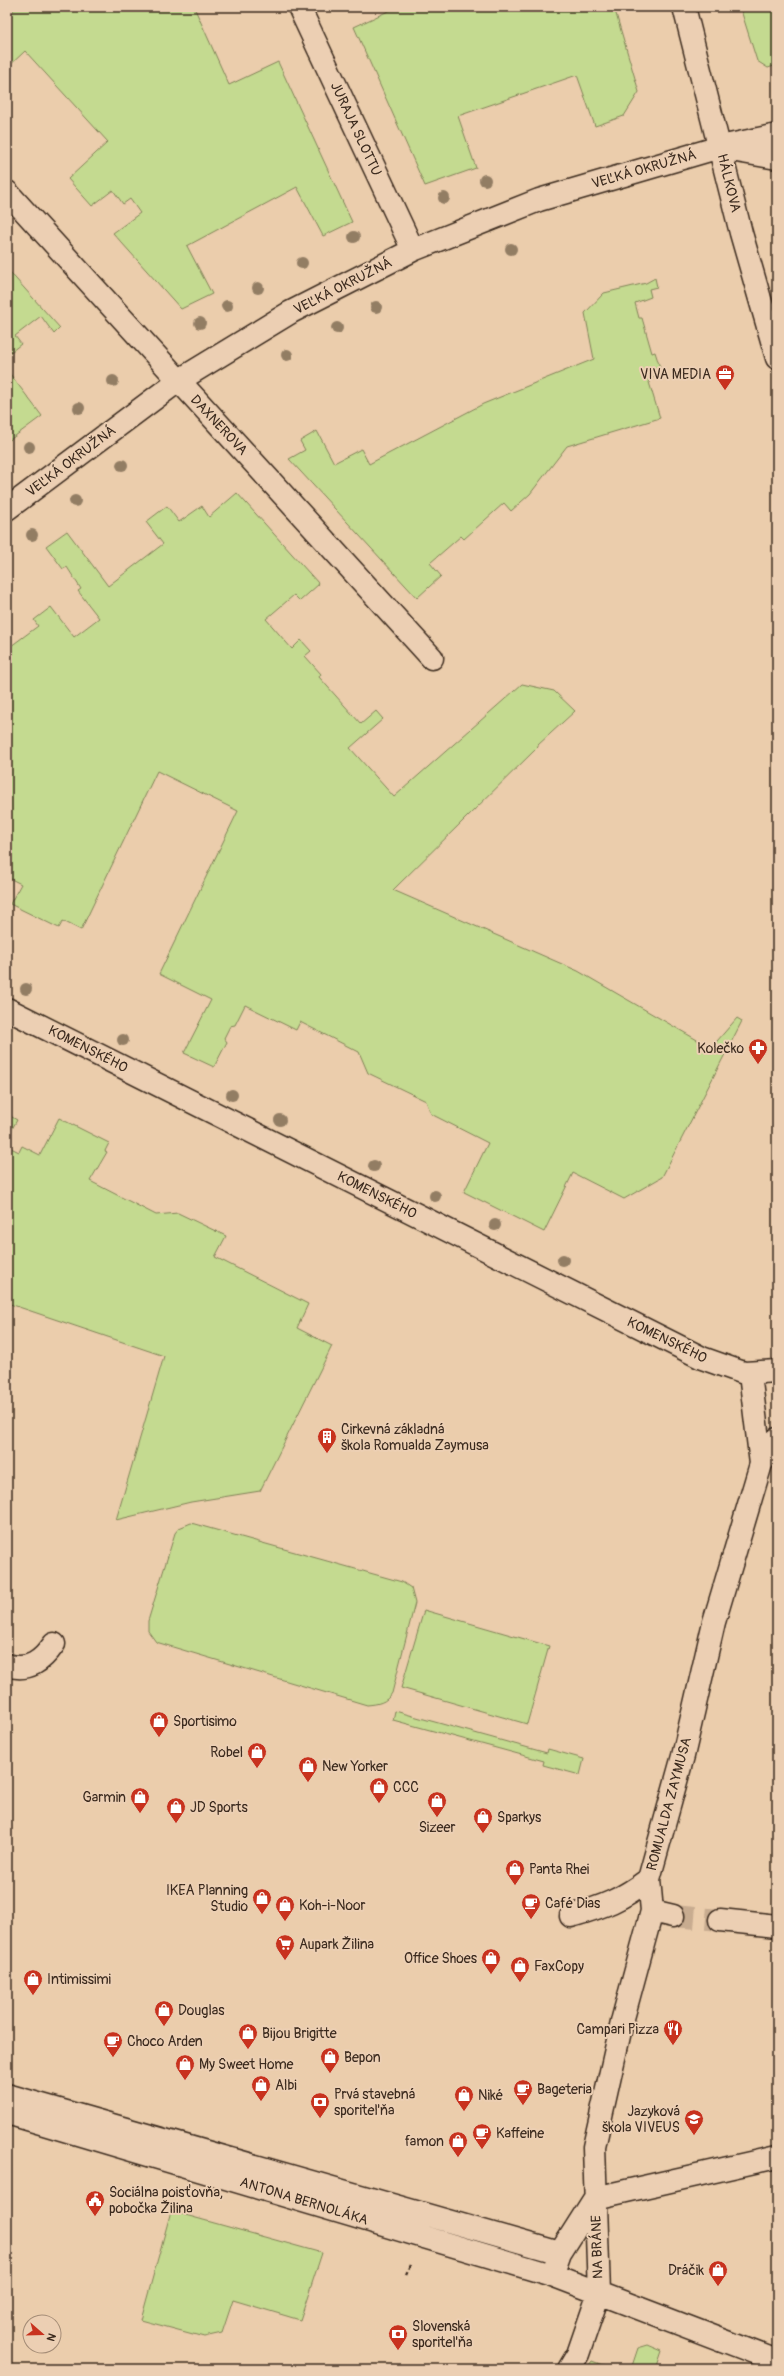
<svg xmlns="http://www.w3.org/2000/svg" width="784" height="2376" font-family="Pangolin,sans-serif">
	<style>
		.green { fill: #c4da90; stroke: #808257 }
		.lines { fill: none; stroke-linecap: round; stroke-linejoin: round }
		.minor-tunnel { stroke: #c8ac90; stroke-width: 22; stroke-dasharray: 22 11; stroke-linecap: butt }
		.minor-casing { stroke: #3b2a1e; stroke-width: 25 }
		.path { stroke: #3b2a1e; stroke-width: 2.5; stroke-dasharray: 4 3; stroke-linecap: butt }
		.minor { stroke: #eccfb3; stroke-width: 22 }
		.tree { fill: #927d64 }
		.labels { text-anchor: middle; dominant-baseline: central; stroke-width: 4; stroke-linejoin: round; paint-order: stroke }
		.street-label { font-size: 14px; fill: #3b2a1e; stroke: #eccfb3 }
		.poi-label { font-size: 14px; fill: #3b2a1e; stroke: #eccfb3; text-anchor: start }
	</style>
	<rect width="100%" height="100%" fill="#ebcdac"/>
	<filter id="ink" filterUnits="userSpaceOnUse"><feTurbulence type="fractalNoise" baseFrequency=".025" numOctaves="2"/><feDisplacementMap in="SourceGraphic" scale="8" xChannelSelector="R" yChannelSelector="G"/><feConvolveMatrix kernelMatrix="1 2 1 2 8 2 1 2 1" color-interpolation-filters="sRGB"/></filter>
	<g filter="url(#ink)">
		<!-- green -->
		<path class="green" d="M17 7H194L229 85 278 62 352 222 323 236 297 187 187 246 212 294 181 309 113 233 140 213 130 199 123 204 113 190 92 206 68 179 108 142 25 51 7 68V15Z
			M397 7H614L639 92 624 116 595 126 577 75 458 116 476 168 425 186 354 27Z
			M740 7H777V65L768 68 757 61Z
			M7 269 60 328 54 334 41 316 15 336 21 344 7 355Z
			M655 278 657 287 649 289 651 297 635 303 639 318H642L652 353 655 352 662 374 648 379 660 418 567 446 530 494 511 511 504 503 464 539 461 536 430 563 441 576 417 598 289 459 305 450 300 441 317 431 334 463 361 449 369 464 483 404 594 359 585 313 604 293 646 283Z
			M7 370 42 416 7 442Z
			M237 493 319 584 300 601 294 595 266 619 292 649 301 640 311 651 305 656 321 674 319 677 361 724 376 711 383 719 350 748 394 797 522 684 554 691 575 711 538 745V747L393 890 578 971 711 1048 737 1018 742 1021 662 1177 624 1199 573 1173 544 1232 464 1192 488 1143 431 1114 426 1101 368 1073 359 1052 300 1022 296 1030 245 1005 235 1025 230 1026 224 1038 227 1042 214 1067 184 1053 211 1000 159 974 238 811 157 771 81 930 63 921 59 928 10 904 21 884 7 877V649L38 626 34 620 51 607 74 637 99 618 78 591 81 589 67 567 63 569 46 546 67 531 108 586 163 544 146 522 167 506 179 522 202 506 209 517Z
			M7 1114 17 1120 7 1138Z
			M59 1118 109 1143 105 1151 107 1152 90 1181 156 1215 178 1213 226 1236 215 1257 308 1304 297 1328 332 1346 260 1491 191 1502 116 1520 164 1356 7 1303V1146L19 1152 22 1146 40 1155Z
			M191 1523 402 1582 411 1588 415 1603 392 1693C386 1703 378 1704 367 1705L156 1642 148 1631V1621L175 1533 179 1528Z
			M424 1610 549 1646 527 1724 401 1688Z
			M395 1711 547 1753 548 1749 584 1759 580 1775 543 1765 544 1761 393 1720Z
			M171 2211 322 2253 300 2320 233 2300 222 2333 204 2337 141 2320Z
			M648 2345 662 2351 656 2369H631L638 2348Z
			M592 2361 613 2369H586Z"/>
		<g class="lines">
			<!-- minor-tunnel -->
			<path class="minor-tunnel" d="M673 1916 720 1920"/>
			<defs>
				<path id="minor" d="M299 7 413 250
					M684 7 741 233 777 358
					M731 150 777 158
					M7 192 432 658
					M7 509 178 381 291 312 413 250 539 200 720 147 777 135
					M7 1009 702 1358 744 1373 777 1371
					M750 1374 761 1464
					M777 1439 761 1464 714 1622 683 1756 649 1879 652 1911 623 2018 594 2147 599 2293 777 2361
					M7 1665C29 1672 42 1661 54 1644
					M652 1911 673 1916
					M571 1916C605 1906 621 1900 649 1879
					M720 1920 777 1926
					M7 2095 560 2253
					M7 2113 552 2275 599 2293 578 2354 569 2369
					M595 2198 777 2157
					M555 2267 560 2253 595 2198"/>
			</defs>
			<!-- minor casing -->
			<use href="#minor" class="minor-casing"/>
			<!-- path -->
			<path class="path" d="M406 2275 410 2265"/>
			<!-- minor -->
			<use href="#minor" class="minor"/>
		</g>
		<!-- trees -->
		<g class="tree">
			<circle cx="485" cy="180" r="6"/>
			<circle cx="444" cy="198" r="6"/>
			<circle cx="354" cy="237" r="6"/>
			<circle cx="511" cy="249" r="6"/>
			<circle cx="302" cy="263" r="6"/>
			<circle cx="258" cy="288" r="6"/>
			<circle cx="227" cy="306" r="6"/>
			<circle cx="376" cy="307" r="6"/>
			<circle cx="200" cy="323" r="6"/>
			<circle cx="337" cy="328" r="6"/>
			<circle cx="287" cy="355" r="6"/>
			<circle cx="113" cy="381" r="6"/>
			<circle cx="79" cy="408" r="6"/>
			<circle cx="29" cy="447" r="6"/>
			<circle cx="122" cy="465" r="6"/>
			<circle cx="75" cy="501" r="6"/>
			<circle cx="32" cy="535" r="6"/>
			<circle cx="26" cy="989" r="6"/>
			<circle cx="123" cy="1040" r="6"/>
			<circle cx="232" cy="1095" r="6"/>
			<circle cx="280" cy="1120" r="6"/>
			<circle cx="374" cy="1166" r="6"/>
			<circle cx="435" cy="1196" r="6"/>
			<circle cx="495" cy="1225" r="6"/>
			<circle cx="563" cy="1260" r="6"/>
		</g>
	</g>
	<!-- icons -->
	<defs>
		<symbol id="office-pin" viewBox="-11 -11 22 30"><path d="M0 17L-7.5 6A9.5 9.5 0 1 1 7.5 6Z" fill="#c8321e" stroke="#eccfb3"/><path d="M-6-3h4V-5.5h4V-3h4V5H-6ZM-1-4.5V-3h2v-1.5ZM-6 0V1H6V0Z" fill="#fff"/></symbol>
		<symbol id="pharmacy-pin" viewBox="-11 -11 22 30"><path d="M0 17L-7.5 6A9.5 9.5 0 1 1 7.5 6Z" fill="#c8321e" stroke="#eccfb3"/><path d="M-2-6h4v4h4v4h-4v4h-4v-4h-4v-4h4Z" fill="#fff"/></symbol>
		<symbol id="building-pin" viewBox="-11 -11 22 30"><path d="M0 17L-7.5 6A9.5 9.5 0 1 1 7.5 6Z" fill="#c8321e" stroke="#eccfb3"/><path d="M-4-6H4V6H1V3H-1V6H-4ZM-2.5-4.3h1.7v1.8h-1.7ZM.8-4.3h1.7v1.8H.8ZM-2.5-1h1.7V.8h-1.7ZM.8-1h1.7V.8H.8Z" fill="#fff"/></symbol>
		<symbol id="shop-pin" viewBox="-11 -11 22 30"><path d="M0 17L-7.5 6A9.5 9.5 0 1 1 7.5 6Z" fill="#c8321e" stroke="#eccfb3"/><path d="M-5-2.5h2.3a2.7 3.5 0 0 1 5.4 0H5L5.5 6h-11ZM-1.5-2.5h3a1.5 2.3 0 0 0-3 0Z" fill="#fff"/></symbol>
		<symbol id="cafe-pin" viewBox="-11 -11 22 30"><path d="M0 17L-7.5 6A9.5 9.5 0 1 1 7.5 6Z" fill="#c8321e" stroke="#eccfb3"/><path d="M-5.5-4.5H6V0H3Q3 3.5 0 3.5H-2.5Q-5.5 3.5-5.5 0ZM3-3.2v2h1.7v-2ZM-6 4.5H4V6H-6Z" fill="#fff"/></symbol>
		<symbol id="supermarket-pin" viewBox="-11 -11 22 30"><path d="M0 17L-7.5 6A9.5 9.5 0 1 1 7.5 6Z" fill="#c8321e" stroke="#eccfb3"/><path d="M-6-5.5h2.5l.6 2H6L4.5 2H-2.5L-4.4-4H-6ZM-1.5 3.2a1.3 1.3 0 1 0 .1 0ZM3 3.2a1.3 1.3 0 1 0 .1 0Z" fill="#fff"/></symbol>
		<symbol id="restaurant-pin" viewBox="-11 -11 22 30"><path d="M0 17L-7.5 6A9.5 9.5 0 1 1 7.5 6Z" fill="#c8321e" stroke="#eccfb3"/><path d="M-5-6h1v4h1v-4h1v4h1v-4h1v5L-1.5 .5V6h-2V.5L-5-1ZM5-6V6H3V1.5H1.5Q1.5-4 5-6Z" fill="#fff"/></symbol>
		<symbol id="bank-pin" viewBox="-11 -11 22 30"><path d="M0 17L-7.5 6A9.5 9.5 0 1 1 7.5 6Z" fill="#c8321e" stroke="#eccfb3"/><path d="M-6-4H6V4H-6ZM0-2.3a2.3 2.3 0 1 0 0 4.6a2.3 2.3 0 1 0 0-4.6Z" fill="#fff"/></symbol>
		<symbol id="school-pin" viewBox="-11 -11 22 30"><path d="M0 17L-7.5 6A9.5 9.5 0 1 1 7.5 6Z" fill="#c8321e" stroke="#eccfb3"/><path d="M0-5L7-2L0 1L-7-2ZM-4 1L0 2.5L4 1V4Q0 6-4 4Z" fill="#fff"/></symbol>
		<symbol id="civic-pin" viewBox="-11 -11 22 30"><path d="M0 17L-7.5 6A9.5 9.5 0 1 1 7.5 6Z" fill="#c8321e" stroke="#eccfb3"/><path d="M-.6-6.5H3V-4.5H.6V-3L4-1V1h2V6H-6V1h2V-1L-.6-3ZM-1.2 2.5V6h2.4V2.5Z" fill="#fff"/></symbol>
	</defs>
	<g fill-rule="evenodd">
		<use href="#office-pin" x="714" y="363" width="22" height="30"/>
		<use href="#pharmacy-pin" x="747" y="1037" width="22" height="30"/>
		<use href="#building-pin" x="316" y="1426" width="22" height="30"/>
		<use href="#shop-pin" x="148" y="1710" width="22" height="30"/>
		<use href="#shop-pin" x="246" y="1741" width="22" height="30"/>
		<use href="#shop-pin" x="297" y="1755" width="22" height="30"/>
		<use href="#shop-pin" x="368" y="1776" width="22" height="30"/>
		<use href="#shop-pin" x="129" y="1786" width="22" height="30"/>
		<use href="#shop-pin" x="426" y="1790" width="22" height="30"/>
		<use href="#shop-pin" x="165" y="1796" width="22" height="30"/>
		<use href="#shop-pin" x="472" y="1806" width="22" height="30"/>
		<use href="#shop-pin" x="504" y="1858" width="22" height="30"/>
		<use href="#shop-pin" x="251" y="1887" width="22" height="30"/>
		<use href="#cafe-pin" x="520" y="1892" width="22" height="30"/>
		<use href="#shop-pin" x="274" y="1894" width="22" height="30"/>
		<use href="#supermarket-pin" x="274" y="1933" width="22" height="30"/>
		<use href="#shop-pin" x="480" y="1947" width="22" height="30"/>
		<use href="#shop-pin" x="509" y="1955" width="22" height="30"/>
		<use href="#shop-pin" x="22" y="1968" width="22" height="30"/>
		<use href="#shop-pin" x="153" y="1999" width="22" height="30"/>
		<use href="#restaurant-pin" x="662" y="2018" width="22" height="30"/>
		<use href="#shop-pin" x="237" y="2022" width="22" height="30"/>
		<use href="#cafe-pin" x="102" y="2030" width="22" height="30"/>
		<use href="#shop-pin" x="319" y="2046" width="22" height="30"/>
		<use href="#shop-pin" x="174" y="2053" width="22" height="30"/>
		<use href="#shop-pin" x="250" y="2074" width="22" height="30"/>
		<use href="#cafe-pin" x="512" y="2078" width="22" height="30"/>
		<use href="#shop-pin" x="453" y="2084" width="22" height="30"/>
		<use href="#bank-pin" x="309" y="2091" width="22" height="30"/>
		<use href="#school-pin" x="683" y="2108" width="22" height="30"/>
		<use href="#cafe-pin" x="471" y="2122" width="22" height="30"/>
		<use href="#shop-pin" x="447" y="2130" width="22" height="30"/>
		<use href="#civic-pin" x="84" y="2189" width="22" height="30"/>
		<use href="#shop-pin" x="707" y="2259" width="22" height="30"/>
		<use href="#bank-pin" x="387" y="2323" width="22" height="30"/>
	</g>
	<g class="labels">
		<!-- street labels -->
		<g class="street-label">
			<text transform="translate(356 129) rotate(65)">JURAJA SLOTTU</text>
			<text transform="translate(644 169) rotate(-16)">VEĽKÁ OKRUŽNÁ</text>
			<text transform="translate(729 183) rotate(76)">HÁLKOVA</text>
			<text transform="translate(343 286) rotate(-27)">VEĽKÁ OKRUŽNÁ</text>
			<text transform="translate(219 425) rotate(47)">DAXNEROVA</text>
			<text transform="translate(71 461) rotate(-37)">VEĽKÁ OKRUŽNÁ</text>
			<text transform="translate(88 1049) rotate(27)">KOMENSKÉHO</text>
			<text transform="translate(377 1195) rotate(27)">KOMENSKÉHO</text>
			<text transform="translate(667 1340) rotate(26)">KOMENSKÉHO</text>
			<text transform="translate(669 1804) rotate(-75)">ROMUALDA ZAYMUSA</text>
			<text transform="translate(304 2201) rotate(17)">ANTONA BERNOLÁKA</text>
			<text transform="translate(597 2247) rotate(-92)">NA BRÁNE</text>
		</g>
		<!-- poi labels -->
		<g class="poi-label">
			<text x="711" y="374" text-anchor="end">VIVA MEDIA</text>
			<text x="744" y="1048" text-anchor="end">Kolečko</text>
			<text x="341" y="1429">Cirkevná základná<tspan x="341" dy="16">škola Romualda Zaymusa</tspan></text>
			<text x="173" y="1721">Sportisimo</text>
			<text x="243" y="1752" text-anchor="end">Robel</text>
			<text x="322" y="1766">New Yorker</text>
			<text x="393" y="1787">CCC</text>
			<text x="126" y="1797" text-anchor="end">Garmin</text>
			<text x="190" y="1807">JD Sports</text>
			<text x="497" y="1817">Sparkys</text>
			<text x="437" y="1827" text-anchor="middle">Sizeer</text>
			<text x="529" y="1869">Panta Rhei</text>
			<text x="248" y="1890" text-anchor="end">IKEA Planning<tspan x="248" dy="16">Studio</tspan></text>
			<text x="545" y="1903">Café Dias</text>
			<text x="299" y="1905">Koh-i-Noor</text>
			<text x="299" y="1944">Aupark Žilina</text>
			<text x="477" y="1958" text-anchor="end">Office Shoes</text>
			<text x="534" y="1966">FaxCopy</text>
			<text x="47" y="1979">Intimissimi</text>
			<text x="178" y="2010">Douglas</text>
			<text x="659" y="2029" text-anchor="end">Campari Pizza</text>
			<text x="262" y="2033">Bijou Brigitte</text>
			<text x="127" y="2041">Choco Arden</text>
			<text x="344" y="2057">Bepon</text>
			<text x="199" y="2064">My Sweet Home</text>
			<text x="275" y="2085">Albi</text>
			<text x="537" y="2089">Bageteria</text>
			<text x="334" y="2094">Prvá stavebná<tspan x="334" dy="16">sporiteľňa</tspan></text>
			<text x="478" y="2095">Niké</text>
			<text x="680" y="2111" text-anchor="end">Jazyková<tspan x="680" dy="16">škola VIVEUS</tspan></text>
			<text x="496" y="2133">Kaffeine</text>
			<text x="444" y="2141" text-anchor="end">famon</text>
			<text x="109" y="2192">Sociálna poisťovňa,<tspan x="109" dy="16">pobočka Žilina</tspan></text>
			<text x="704" y="2270" text-anchor="end">Dráčik</text>
			<text x="412" y="2326">Slovenská<tspan x="412" dy="16">sporiteľňa</tspan></text>
		</g>
	</g>
	<!-- margin -->
	<rect width="784" height="2376" fill="none" stroke="#eccfb3" stroke-width="24"/>
	<rect x="12" y="12" width="760" height="2352" fill="none" stroke="#3b2a1e" stroke-width="1.5" filter="url(#ink)"/>
	<!-- north arrow -->
	<g transform="translate(42 2334) rotate(110)"><circle r="19" fill="#eccfb3" stroke="#a58d77"/>
	<path d="M0-3L7 15L0 10L-7 15Z" fill="#c8321e"/>
	<text y="-6" font-size="11" font-weight="bold" text-anchor="middle" fill="#3b2a1e">N</text>
	</g>
</svg>
